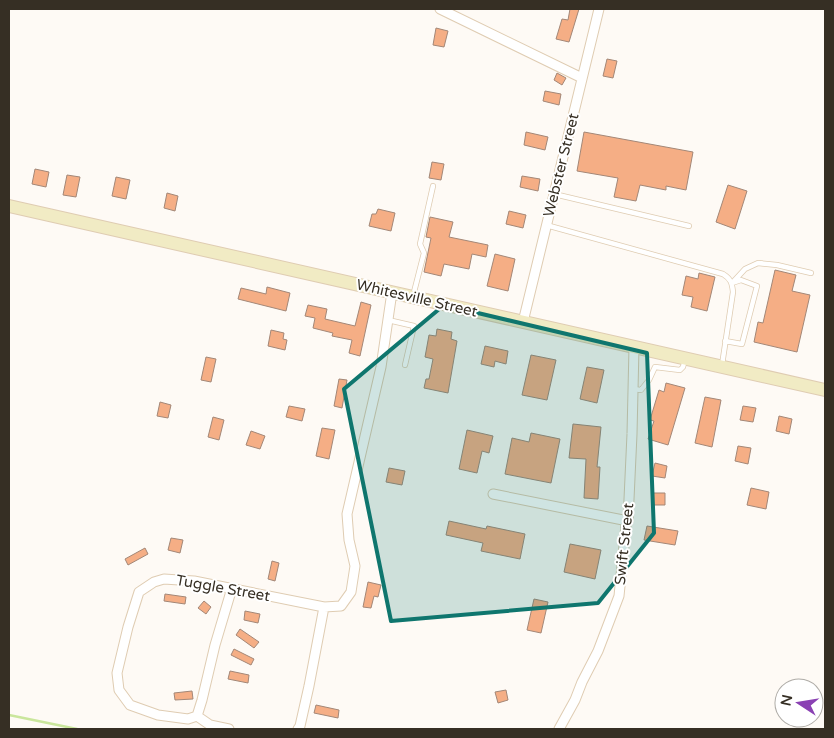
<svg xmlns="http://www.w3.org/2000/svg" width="834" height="738" font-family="'Varela Round',sans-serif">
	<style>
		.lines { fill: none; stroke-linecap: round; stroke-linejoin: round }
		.stream { stroke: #cae69c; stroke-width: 2.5 }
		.building { fill: #f5ae85; stroke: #a38777 }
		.service-casing { stroke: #dfccb2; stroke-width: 6 }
		.minor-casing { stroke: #dfccb2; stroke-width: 11 }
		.secondary-casing { stroke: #dfccb2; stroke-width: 14 }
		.service { stroke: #fff; stroke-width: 4.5 }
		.minor { stroke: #fff; stroke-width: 9 }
		.secondary { stroke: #f1ebc4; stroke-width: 12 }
		.marked { fill: #0f766e; fill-opacity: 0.2; stroke: #0f766e; stroke-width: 4; stroke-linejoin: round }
		.labels { text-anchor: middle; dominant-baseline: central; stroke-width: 4; stroke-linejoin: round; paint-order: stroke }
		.street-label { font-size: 15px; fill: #362f24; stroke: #fff }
	</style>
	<rect width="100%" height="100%" fill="#fefaf5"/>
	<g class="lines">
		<!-- stream -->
		<path class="stream" d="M9 715 77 729"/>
	</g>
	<!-- building -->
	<path class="building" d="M570 9H579L569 42 556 39 562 19 568 20Z
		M436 28 448 31 444 47 433 45Z
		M607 59 617 61 613 78 603 76Z
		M557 73 566 78 562 85 554 80Z
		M545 91 561 94 559 105 543 101Z
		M526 132 548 137 545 150 524 145Z
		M584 132 693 152 686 190 666 186V190L640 185 636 201 614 197 618 178 577 171Z
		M432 162 444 164 441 180 429 178Z
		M35 169 49 172 46 187 32 184Z
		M67 175 80 177 76 197 63 195Z
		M522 176 540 179 538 191 520 187Z
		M116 177 130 180 126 199 112 196Z
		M728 185 747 191 735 229 716 222Z
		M167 193 178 196 175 211 164 208Z
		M378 209 395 213 391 231 369 226 372 214H376Z
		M509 211 526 215 523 228 506 224Z
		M430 217 453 222 449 237 488 245 486 257 472 254 469 269 444 264 441 276 424 272 431 238 426 237Z
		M495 254 515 259 508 291 487 286Z
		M775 270 796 275 792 291 810 295 797 352 754 342 758 322 763 323Z
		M699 273 715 277 707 311 691 307 693 297 682 295 686 276 698 279Z
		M267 287 290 293 286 311 238 299 241 288 266 294Z
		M361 302 371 305 360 356 349 353 352 340 332 336 333 333 313 328 315 318 305 316 308 305 327 309 325 319 355 326Z
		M437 329 452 332 451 339 457 341 448 393 424 388 426 379H429L433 359 425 357 429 335 436 336Z
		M271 330 284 333 283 339 287 340 285 350 268 346Z
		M485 346 508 351 506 364 495 361 494 367 481 364Z
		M531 355 556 360 547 400 522 395Z
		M206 357 216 359 211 382 201 380Z
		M587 367 604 370 597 403 580 399Z
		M339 379 347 380 342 408 334 406Z
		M666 383 685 388 668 445 648 439 654 421 650 420 659 390 664 392Z
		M705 397 721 400 712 447 695 443Z
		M160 402 171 405 168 418 157 416Z
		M289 406 305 409 302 421 286 417Z
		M743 406 756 408 753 422 740 420Z
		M779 416 792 419 789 434 776 431Z
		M213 417 224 420 219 440 208 437Z
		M573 424 601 427 597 467H600L598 499 584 498 586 459 569 458Z
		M322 428 335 430 329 459 316 456Z
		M467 430 493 436 489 453 482 451 477 473 459 469Z
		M251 431 265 436 260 449 246 445Z
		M531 433 560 439 551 483 505 474 512 438 529 442Z
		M738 446 751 448 748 464 735 461Z
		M655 463 667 466 665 478 652 476Z
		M389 468 405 471 402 485 386 482Z
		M751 488 769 492 766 509 747 505Z
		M653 493H665V505H653Z
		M449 521 486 529 487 526 525 534 520 559 481 551 483 543 446 535Z
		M647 526 678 531 675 545 644 540Z
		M171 538 183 540 180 553 168 550Z
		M570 544 601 550 595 579 564 572Z
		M145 548 148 554 128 565 125 559Z
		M272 561 279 563 275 581 268 579Z
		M368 582 381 585 378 597 374 596 371 608 363 607Z
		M165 594 186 597 185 604 164 601Z
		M534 599 548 602 541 633 527 630Z
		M204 601 211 607 206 614 198 608Z
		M245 611 260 614 258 623 244 620Z
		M240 629 259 642 254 648 236 635Z
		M234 649 254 659 251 665 231 655Z
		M230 671 249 675 248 683 228 679Z
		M506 690 508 700 498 703 495 692Z
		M192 691 193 699 175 700 174 693Z
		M316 705 339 710 338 718 314 713Z"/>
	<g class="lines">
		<defs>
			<path id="service" d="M554 194 689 226
				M546 225 723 274C731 279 732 283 733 292L722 365
				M733 282 745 269 758 263 777 265 811 273
				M413 296 424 253 420 244 433 186
				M388 320 414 326 405 365
				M725 341 742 344 757 286 741 280 732 283
				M633 389 641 390 649 380 655 367 680 370 683 367 685 359"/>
			<path id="minor" d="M440 9 582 78
				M523 322 599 9
				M493 494 628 521
				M197 716 202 700 215 645 232 588
				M229 729 210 725 197 716 188 719 158 715 130 705 119 690 117 673 128 627 139 592 154 582 164 579 194 581 324 607 341 606 351 592 355 566 349 540 347 514 381 367 392 292
				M298 729 300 726 309 686 324 607
				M559 729 575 700 582 682 598 651 619 596 626 525 628 521 632 434 634 347"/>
			<path id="secondary" d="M9 206 825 390"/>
		</defs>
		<!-- service casing -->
		<use href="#service" class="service-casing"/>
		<!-- minor casing -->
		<use href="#minor" class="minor-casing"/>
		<!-- secondary casing -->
		<use href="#secondary" class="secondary-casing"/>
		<!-- service -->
		<use href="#service" class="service"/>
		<!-- minor -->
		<use href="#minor" class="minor"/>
		<!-- secondary -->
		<use href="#secondary" class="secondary"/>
	</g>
	<!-- marked area -->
	<path class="marked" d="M444 305 647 353 654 533 598 603 391 621 344 389Z"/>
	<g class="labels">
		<!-- street labels -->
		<g class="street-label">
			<text transform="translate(561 165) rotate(-76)">Webster Street</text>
			<text transform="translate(417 298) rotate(13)">Whitesville Street</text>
			<text transform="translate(624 544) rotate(-84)">Swift Street</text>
			<text transform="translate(223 588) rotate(10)">Tuggle Street</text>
		</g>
	</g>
	<!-- border -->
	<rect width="834" height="738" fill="none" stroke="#362f24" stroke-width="20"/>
	<!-- north arrow -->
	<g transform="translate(799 703) rotate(282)"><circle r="24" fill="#ffffff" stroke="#afaca7"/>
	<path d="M0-4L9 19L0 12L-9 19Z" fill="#8a41b3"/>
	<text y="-8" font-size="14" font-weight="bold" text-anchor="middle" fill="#362f24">N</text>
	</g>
</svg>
